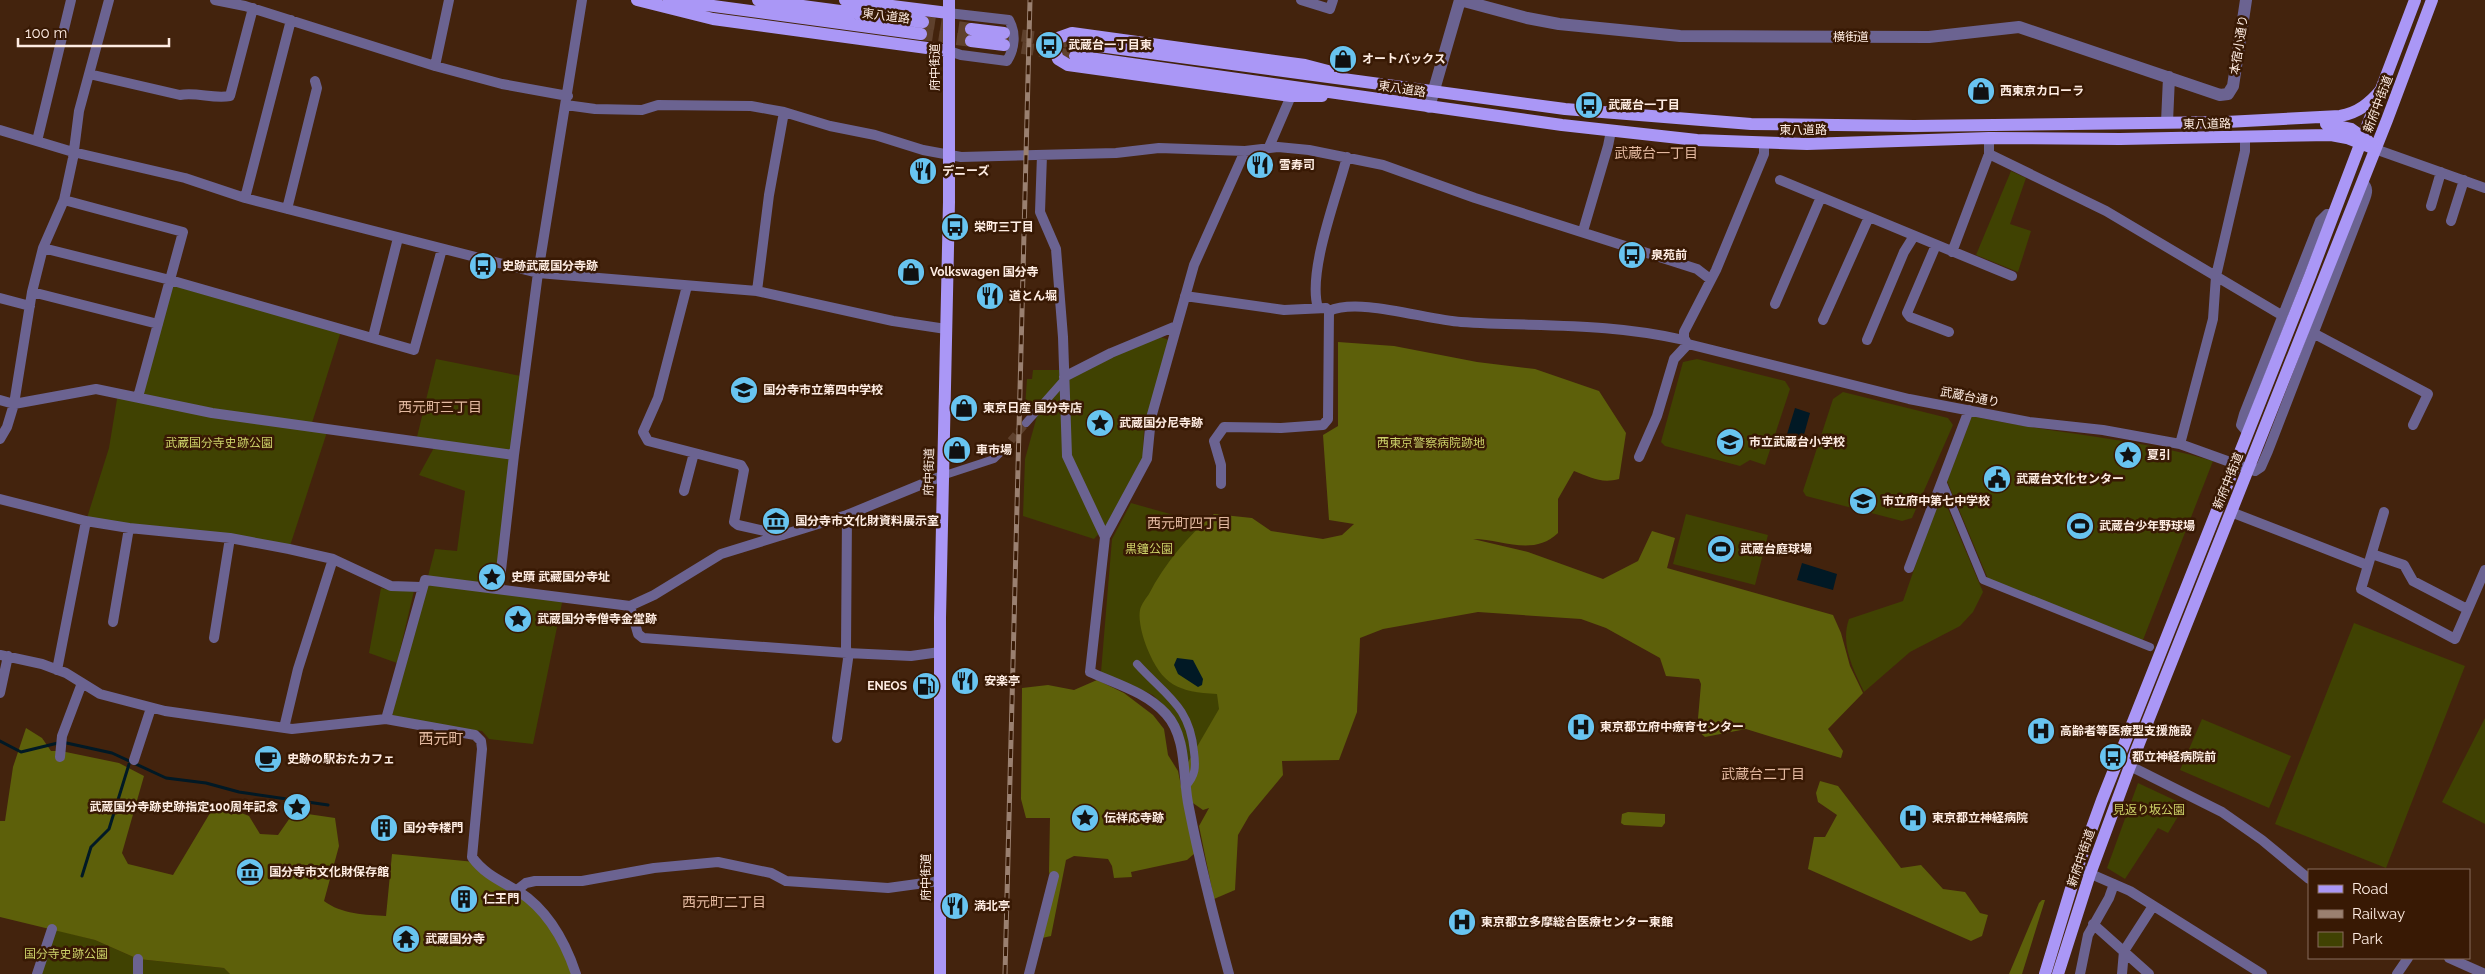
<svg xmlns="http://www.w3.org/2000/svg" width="2485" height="974" font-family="Raleway,'Noto Sans JP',sans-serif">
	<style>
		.green { fill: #404202 }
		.forest { fill: #5d600a }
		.water { fill: #011925 }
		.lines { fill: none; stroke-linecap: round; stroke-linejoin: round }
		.stream { stroke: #011925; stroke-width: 3 }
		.pedestrian-tunnel { stroke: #5f412d; stroke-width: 8; stroke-dasharray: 8 4; stroke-linecap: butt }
		.primary-tunnel { stroke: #5f412d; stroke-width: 12; stroke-dasharray: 12 6; stroke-linecap: butt }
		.pedestrian { stroke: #6b6391; stroke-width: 8 }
		.minor { stroke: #6b6391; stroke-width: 10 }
		.tertiary { stroke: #6b6391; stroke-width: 12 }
		.primary { stroke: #aa97f6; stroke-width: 12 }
		.rail-casing { stroke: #9a8070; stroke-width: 5 }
		.rail { stroke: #381904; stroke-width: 3; stroke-dasharray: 9; stroke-linecap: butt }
		.labels { text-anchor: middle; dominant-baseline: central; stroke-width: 5; stroke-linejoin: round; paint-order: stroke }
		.street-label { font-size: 12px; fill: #feece2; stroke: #381904 }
		.poi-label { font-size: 12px; font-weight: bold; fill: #feece2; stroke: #381904; text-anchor: start }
		.park-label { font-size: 12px; fill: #ccd168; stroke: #381904 }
		.neighbourhood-label { font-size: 14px; fill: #e3b9a0; stroke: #381904 }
		.quarter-label { font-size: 15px; fill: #e3b9a0; stroke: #381904 }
	</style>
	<rect width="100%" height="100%" fill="#43230d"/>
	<!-- green -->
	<path class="green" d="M2011 171 2026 178 2010 224 2031 231 2018 272 1976 255Z
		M170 280 342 328 311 426 328 429 289 549 86 521 109 448 118 393 138 397Z
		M1161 337 1169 340 1144 427 1143 457 1107 525 1094 539 1023 516 1025 459 1037 416 1025 407 1027 379H1032L1033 370H1060L1061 382 1114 355Z
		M436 359 526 377 499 588 563 598 533 744 489 739 482 731 404 722 392 716 435 549 457 551 465 491 419 475 436 444 416 441Z
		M1697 359 1785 381 1790 389 1765 465 1750 460 1740 466 1665 446 1661 442 1683 362Z
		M1843 392 1948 418 1953 425 1912 518 1902 521 1806 496 1803 491 1833 399Z
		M1972 416C2052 434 2134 437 2213 461L2143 640 1988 579 1947 481Z
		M1941 492 1983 592 1973 612 1960 626 1910 652 1864 692C1853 669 1840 644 1849 619L1903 601Z
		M1131 503 1202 523 1215 530 1232 703 1197 787 1169 711 1153 695 1101 672 1112 539Z
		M1686 514 1768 535 1755 585 1673 564Z
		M381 588 395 591H414L397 663 369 653Z
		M2354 623 2465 666 2386 868 2275 824Z
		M2485 718V824L2442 802Z
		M2202 719 2291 756 2269 808 2180 770Z
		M2138 783 2185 805 2168 833 2158 828 2125 879 2107 868Z
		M53 929 95 940 138 959 224 968 230 974H37Z"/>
	<!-- forest -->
	<path class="forest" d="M1338 342 1394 346 1477 362 1535 369 1599 391 1626 433 1619 479C1601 484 1590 477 1574 471L1558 499V533C1533 557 1502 539 1473 539L1528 552 1603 579 1638 561 1652 531 1675 538 1667 568 1833 615 1841 633 1850 666 1863 693 1828 729 1843 751 1841 758 1746 729 1705 737 1697 730 1701 684 1699 679 1666 676 1660 658 1606 628 1581 619 1478 612 1383 629 1360 638 1357 712 1339 760 1282 761 1283 775 1249 816 1238 835 1235 890 1214 899 1199 826 1209 808 1203 810 1190 801 1187 764 1219 709 1217 694C1178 692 1162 685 1147 648 1143 638 1138 621 1140 610 1141 605 1146 598 1149 594 1165 563 1187 537 1214 514L1252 518 1271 531 1323 539 1342 535 1354 524 1329 520 1323 435 1338 426Z
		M1097 680 1124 693 1153 715 1164 729 1168 755 1178 771 1195 853 1187 860 1131 872 1132 877 1114 878 1112 866 1108 859 1074 856 1066 860 1051 936 1042 938 1053 885 1049 872 1050 818H1026L1021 799 1022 688 1048 685 1074 690Z
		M26 728 42 738 51 751H61L119 763 144 776 122 853 128 864 173 875 216 803 249 816 260 834 278 835 294 812 335 818 339 846 324 901C341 914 366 915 386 916L392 854 475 862 543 912 576 974H230L224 968 138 959 95 940 0 917V821H5L13 767Z
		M1820 781 1838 786 1901 868 1921 865 1943 889 1965 892 1980 913 1988 915 1982 936 1971 941 1808 869 1814 837H1825L1837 815 1818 802 1816 793Z
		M1628 812 1665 814V823L1662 827 1624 825 1621 823 1622 814Z
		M2042 900H2045L2022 974H2009L2039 903Z"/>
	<!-- water -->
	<path class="water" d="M1795 408 1810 413 1800 449 1784 444Z
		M1802 563 1837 574 1833 590 1797 580Z
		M1177 658 1193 660 1203 679 1202 685 1198 687 1178 674 1174 665Z"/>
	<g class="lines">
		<!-- stream -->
		<path class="stream" d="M0 741 21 752 62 742 112 753 166 778 206 783 239 792 328 805
			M82 876 91 847 109 829 130 761"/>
		<!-- pedestrian-tunnel -->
		<path class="pedestrian-tunnel" d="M1003 450 1026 423"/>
		<!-- primary-tunnel -->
		<path class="primary-tunnel" d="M923 22 971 29
			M1004 33 1077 43
			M921 34 971 41
			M1004 45 1075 56"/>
		<!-- pedestrian -->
		<path class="pedestrian" d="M1026 423 1064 380
			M942 476 994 459 1003 450
			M1942 481 1983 580 2150 647
			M1137 664C1166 696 1190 706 1194 752 1196 767 1196 775 1185 787"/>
		<!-- minor -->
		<path class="minor" d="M215 0 245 6 435 66 502 84 568 96
			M1301 0 1330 9 1333 0
			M948 13 1009 20C1016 33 1015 48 1007 61L961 55 949 51
			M435 66 449 0
			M89 74 180 95C197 92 213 99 230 96L253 8
			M566 105 595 109 642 110 658 105 751 106 784 112 830 126 875 135 923 150 961 157 1116 153 1159 148 1245 151 1278 147 1309 150 1383 165 1475 198 1697 269 1710 279
			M0 130 73 152 185 178 245 198 538 273 757 291 893 321 946 329
			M1989 138V154L2106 211 2283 316
			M37 141 71 0
			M1269 147 1291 96
			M2375 149 2485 188
			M1042 155 1040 212 1056 249 1063 337 1067 456 1105 537
			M1780 180 2012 276
			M245 198 291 20
			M64 200 183 232 138 397
			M2431 206 2441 172
			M287 209 317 88 315 81
			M2451 221 2464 180
			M1583 231 1608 146 1611 131
			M1936 245 1907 313 1910 317 1949 332
			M43 248 170 280 414 350 442 249
			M1952 252 1989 154
			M687 286 658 398 643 432 648 441 741 465 744 470 734 522 738 525 783 535
			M757 291 769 195 784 112
			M32 292 158 324
			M1185 296 1284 310 1326 308 1329 311C1359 297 1426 320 1461 322 1538 327 1607 322 1684 340
			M0 298 30 306
			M1775 304 1821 197
			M1318 308C1307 272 1337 196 1347 157
			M1823 320 1869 217
			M2313 333 2428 394 2413 425
			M373 337 398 238
			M1867 340 1904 252 1914 236
			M1687 343 1684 338V332L1716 270 1764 154V143
			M1688 344 1909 399 2029 422 2103 430 2180 444 2255 471 2261 467 2268 451 2364 202C2367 194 2370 188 2362 182
			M1064 377 1111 353 1176 326
			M0 400 14 404 96 389 212 413 514 455
			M2248 433 2241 425 2244 414 2320 221 2327 214H2333
			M0 439 7 427 14 404 32 292 43 248 64 200 73 158 79 111 109 0
			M2180 444 2213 319 2216 276 2245 151V138
			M1639 457 1657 416 1674 359 1688 344
			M1221 484V465L1214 441 1224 427 1281 428 1323 425 1328 419 1329 311
			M684 491 694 453
			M0 499 86 521 129 528 230 538 289 549 333 559 391 586 421 587
			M2231 512 2367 565
			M2384 512 2361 589 2455 639 2485 570
			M2372 554 2404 565 2413 581 2467 609
			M1909 568 1969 410
			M499 588 514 455 538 273 582 0
			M630 606 638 634 643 638 847 653 911 656 940 652
			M113 622 129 528
			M214 638 230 538
			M0 655 42 664 66 673 100 694 165 711 292 729 386 719 475 735 481 741 482 749 472 857C484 874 501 881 518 891 548 910 565 941 576 974
			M57 670 86 521
			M0 693 8 656
			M386 719 425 580 630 606 654 595 721 554 847 515 942 476
			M284 728 298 669 333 559
			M837 738 848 659 846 647 847 515
			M60 757 62 736 82 683
			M134 760 151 708
			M2130 766 2222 812 2262 840 2309 879
			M2084 871 2130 891 2262 974
			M517 890 526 883 535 881H582L654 868 718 862 771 873 786 881 888 888 939 881
			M2093 924 2149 974
			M2449 958 2485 974
			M37 974 52 929
			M138 974V959
			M1029 974 1054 876
			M1229 974C1214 919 1200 864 1189 808 1182 778 1188 738 1166 714 1146 692 1116 684 1090 672L1105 537 1147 459 1151 418 1194 265 1245 151
			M2080 974 2088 935 2109 898 2114 884
			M2122 974 2124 951 2153 906
			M2397 974 2408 958"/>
		<!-- tertiary -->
		<path class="tertiary" d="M1429 107 1460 0 1527 18 1559 24 1680 36 1929 37 2019 27 2220 95 2228 94 2233 86 2246 0
			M2167 122 2169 77"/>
		<!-- primary -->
		<path class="primary" d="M637 0 713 19 949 51
			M669 0 921 34
			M758 0 923 22
			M845 0 948 13
			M971 29 1004 33
			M971 41 1004 45
			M1077 43 1565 109 1751 124 1914 126 2226 122 2340 116C2358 113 2370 103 2381 90
			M1075 56 1562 125 1697 140 1807 144 1989 138 2120 139 2331 135 2347 138 2375 149
			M1322 96H1291L1068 65 1058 59 1054 48 1058 38 1072 33 1305 65 1328 71
			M2326 124 2351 129 2368 141
			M940 974V618L949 202V0
			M2045 974 2077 869 2102 800 2310 276 2415 0
			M2058 974 2090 874 2130 766 2387 120 2432 0"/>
		<defs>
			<path id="rail" d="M1005 974 1030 0"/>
		</defs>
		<!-- rail casing -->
		<use href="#rail" class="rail-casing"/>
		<!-- rail -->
		<use href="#rail" class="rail"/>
	</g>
	<!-- icons -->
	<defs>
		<symbol id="bus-disc" viewBox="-11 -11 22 22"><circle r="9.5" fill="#68c4f0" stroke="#381904"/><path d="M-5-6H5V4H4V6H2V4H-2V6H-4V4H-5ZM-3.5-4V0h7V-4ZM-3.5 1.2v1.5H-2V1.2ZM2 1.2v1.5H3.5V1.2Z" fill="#111"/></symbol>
		<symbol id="shop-disc" viewBox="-11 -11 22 22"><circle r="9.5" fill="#68c4f0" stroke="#381904"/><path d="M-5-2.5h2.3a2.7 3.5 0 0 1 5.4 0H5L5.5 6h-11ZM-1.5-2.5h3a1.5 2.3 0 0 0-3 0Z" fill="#111"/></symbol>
		<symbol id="restaurant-disc" viewBox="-11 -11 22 22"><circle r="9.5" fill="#68c4f0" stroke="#381904"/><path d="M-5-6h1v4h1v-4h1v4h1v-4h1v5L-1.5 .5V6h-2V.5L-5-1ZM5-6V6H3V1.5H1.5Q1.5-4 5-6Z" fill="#111"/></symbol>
		<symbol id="school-disc" viewBox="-11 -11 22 22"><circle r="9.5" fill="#68c4f0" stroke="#381904"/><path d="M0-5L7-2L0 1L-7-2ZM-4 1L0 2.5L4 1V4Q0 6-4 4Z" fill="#111"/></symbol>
		<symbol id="sight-disc" viewBox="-11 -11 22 22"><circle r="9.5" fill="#68c4f0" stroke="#381904"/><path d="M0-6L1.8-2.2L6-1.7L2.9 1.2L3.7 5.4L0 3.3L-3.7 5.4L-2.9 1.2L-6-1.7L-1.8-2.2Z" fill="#111"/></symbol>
		<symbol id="civic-disc" viewBox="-11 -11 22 22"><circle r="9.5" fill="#68c4f0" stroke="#381904"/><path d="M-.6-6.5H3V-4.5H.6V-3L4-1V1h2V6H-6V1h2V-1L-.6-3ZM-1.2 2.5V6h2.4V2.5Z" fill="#111"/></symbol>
		<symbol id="museum-disc" viewBox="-11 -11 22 22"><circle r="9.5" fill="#68c4f0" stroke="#381904"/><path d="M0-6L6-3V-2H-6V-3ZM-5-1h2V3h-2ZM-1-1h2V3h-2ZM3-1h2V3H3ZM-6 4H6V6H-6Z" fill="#111"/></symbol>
		<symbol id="stadium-disc" viewBox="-11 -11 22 22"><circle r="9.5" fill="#68c4f0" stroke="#381904"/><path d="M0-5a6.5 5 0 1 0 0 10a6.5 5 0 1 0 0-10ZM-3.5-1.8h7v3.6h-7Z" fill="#111"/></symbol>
		<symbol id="fuel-disc" viewBox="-11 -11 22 22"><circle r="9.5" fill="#68c4f0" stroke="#381904"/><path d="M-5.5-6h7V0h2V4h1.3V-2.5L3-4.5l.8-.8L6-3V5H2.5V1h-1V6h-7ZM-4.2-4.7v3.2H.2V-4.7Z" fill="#111"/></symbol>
		<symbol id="hospital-disc" viewBox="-11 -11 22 22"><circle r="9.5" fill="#68c4f0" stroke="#381904"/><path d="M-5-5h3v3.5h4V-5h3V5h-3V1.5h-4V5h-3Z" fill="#111"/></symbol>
		<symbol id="cafe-disc" viewBox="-11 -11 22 22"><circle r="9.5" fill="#68c4f0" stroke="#381904"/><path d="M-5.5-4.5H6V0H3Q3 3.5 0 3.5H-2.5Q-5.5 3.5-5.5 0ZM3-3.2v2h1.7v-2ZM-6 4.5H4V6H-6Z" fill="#111"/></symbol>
		<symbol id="building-disc" viewBox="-11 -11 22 22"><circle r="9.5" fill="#68c4f0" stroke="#381904"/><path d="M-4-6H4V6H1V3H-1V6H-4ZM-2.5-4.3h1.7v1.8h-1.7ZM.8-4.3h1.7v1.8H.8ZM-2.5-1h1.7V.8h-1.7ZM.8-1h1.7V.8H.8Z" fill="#111"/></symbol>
		<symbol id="temple-disc" viewBox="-11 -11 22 22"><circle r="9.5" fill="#68c4f0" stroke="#381904"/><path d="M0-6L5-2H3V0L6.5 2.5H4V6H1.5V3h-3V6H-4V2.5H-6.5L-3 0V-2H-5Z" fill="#111"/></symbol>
	</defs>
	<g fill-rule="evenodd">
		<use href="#bus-disc" x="1033" y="29" width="32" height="32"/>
		<use href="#shop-disc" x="1327" y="43" width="32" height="32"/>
		<use href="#shop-disc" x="1965" y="75" width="32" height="32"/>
		<use href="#bus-disc" x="1573" y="89" width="32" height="32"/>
		<use href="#restaurant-disc" x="1244" y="149" width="32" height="32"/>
		<use href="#restaurant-disc" x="907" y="155" width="32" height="32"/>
		<use href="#bus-disc" x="939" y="211" width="32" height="32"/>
		<use href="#bus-disc" x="1616" y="239" width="32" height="32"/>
		<use href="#bus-disc" x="467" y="250" width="32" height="32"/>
		<use href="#shop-disc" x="895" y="256" width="32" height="32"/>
		<use href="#restaurant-disc" x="974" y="280" width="32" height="32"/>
		<use href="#school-disc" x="728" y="374" width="32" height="32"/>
		<use href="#shop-disc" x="948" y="392" width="32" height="32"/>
		<use href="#sight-disc" x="1084" y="407" width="32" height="32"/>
		<use href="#school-disc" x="1714" y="426" width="32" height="32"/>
		<use href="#shop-disc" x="941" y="434" width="32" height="32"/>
		<use href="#sight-disc" x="2112" y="439" width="32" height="32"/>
		<use href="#civic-disc" x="1981" y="463" width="32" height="32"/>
		<use href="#school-disc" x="1847" y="485" width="32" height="32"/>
		<use href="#museum-disc" x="760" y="505" width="32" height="32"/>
		<use href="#stadium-disc" x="2064" y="510" width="32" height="32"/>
		<use href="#stadium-disc" x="1705" y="533" width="32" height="32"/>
		<use href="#sight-disc" x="476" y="561" width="32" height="32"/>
		<use href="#sight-disc" x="502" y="603" width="32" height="32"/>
		<use href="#restaurant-disc" x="949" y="665" width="32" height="32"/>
		<use href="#fuel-disc" x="910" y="670" width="32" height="32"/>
		<use href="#hospital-disc" x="1565" y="711" width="32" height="32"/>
		<use href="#hospital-disc" x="2025" y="715" width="32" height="32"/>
		<use href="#bus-disc" x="2097" y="741" width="32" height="32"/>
		<use href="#cafe-disc" x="252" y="743" width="32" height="32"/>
		<use href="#sight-disc" x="281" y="791" width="32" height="32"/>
		<use href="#sight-disc" x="1069" y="802" width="32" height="32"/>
		<use href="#hospital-disc" x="1897" y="802" width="32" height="32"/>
		<use href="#building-disc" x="368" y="812" width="32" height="32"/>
		<use href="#museum-disc" x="234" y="856" width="32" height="32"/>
		<use href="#building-disc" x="448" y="883" width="32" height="32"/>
		<use href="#restaurant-disc" x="939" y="890" width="32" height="32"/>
		<use href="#hospital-disc" x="1446" y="906" width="32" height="32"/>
		<use href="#temple-disc" x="390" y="923" width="32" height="32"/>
	</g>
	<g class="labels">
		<!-- street labels -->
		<g class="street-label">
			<text transform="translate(886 16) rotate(7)">東八道路</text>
			<text x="1851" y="37">横街道</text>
			<text transform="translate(2239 45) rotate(-81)">本宿小通り</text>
			<text transform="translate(935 67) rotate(-90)">府中街道</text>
			<text transform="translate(1402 89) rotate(8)">東八道路</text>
			<text transform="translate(2378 104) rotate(-69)">新府中街道</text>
			<text transform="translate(2207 124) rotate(-1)">東八道路</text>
			<text x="1803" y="130">東八道路</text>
			<text transform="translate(1970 397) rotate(11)">武蔵台通り</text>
			<text transform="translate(929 472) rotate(-89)">府中街道</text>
			<text transform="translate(2228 481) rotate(-68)">新府中街道</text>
			<text transform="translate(2081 858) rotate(-71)">新府中街道</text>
			<text transform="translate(926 877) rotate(-90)">府中街道</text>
		</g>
		<!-- poi labels -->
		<g class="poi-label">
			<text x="1068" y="45">武蔵台一丁目東</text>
			<text x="1362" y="59">オートバックス</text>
			<text x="2000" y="91">西東京カローラ</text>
			<text x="1608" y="105">武蔵台一丁目</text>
			<text x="1279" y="165">雪寿司</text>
			<text x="942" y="171">デニーズ</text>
			<text x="974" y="227">栄町三丁目</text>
			<text x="1651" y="255">泉苑前</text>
			<text x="502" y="266">史跡武蔵国分寺跡</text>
			<text x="930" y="272">Volkswagen 国分寺</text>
			<text x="1009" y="296">道とん堀</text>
			<text x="763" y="390">国分寺市立第四中学校</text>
			<text x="983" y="408">東京日産 国分寺店</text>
			<text x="1119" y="423">武蔵国分尼寺跡</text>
			<text x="1749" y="442">市立武蔵台小学校</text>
			<text x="976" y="450">車市場</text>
			<text x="2147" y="455">夏引</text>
			<text x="2016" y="479">武蔵台文化センター</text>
			<text x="1882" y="501">市立府中第七中学校</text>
			<text x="795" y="521">国分寺市文化財資料展示室</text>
			<text x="2099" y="526">武蔵台少年野球場</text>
			<text x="1740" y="549">武蔵台庭球場</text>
			<text x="511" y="577">史蹟 武藏国分寺址</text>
			<text x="537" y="619">武蔵国分寺僧寺金堂跡</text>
			<text x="984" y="681">安楽亭</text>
			<text x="907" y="686" text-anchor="end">ENEOS</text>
			<text x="1600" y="727">東京都立府中療育センター</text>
			<text x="2060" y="731">高齢者等医療型支援施設</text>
			<text x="2132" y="757">都立神経病院前</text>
			<text x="287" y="759">史跡の駅おたカフェ</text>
			<text x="278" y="807" text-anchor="end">武蔵国分寺跡史跡指定100周年記念</text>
			<text x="1104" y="818">伝祥応寺跡</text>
			<text x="1932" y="818">東京都立神経病院</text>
			<text x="403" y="828">国分寺楼門</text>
			<text x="269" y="872">国分寺市文化財保存館</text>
			<text x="483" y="899">仁王門</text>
			<text x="974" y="906">満北亭</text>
			<text x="1481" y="922">東京都立多摩総合医療センター東館</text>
			<text x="425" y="939">武蔵国分寺</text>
		</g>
		<!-- park labels -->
		<g class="park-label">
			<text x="219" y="443">武蔵国分寺史跡公園</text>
			<text x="1431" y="443">西東京警察病院跡地</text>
			<text x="1149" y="549">黒鐘公園</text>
			<text x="2149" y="810">見返り坂公園</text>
			<text x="66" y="954">国分寺史跡公園</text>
		</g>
		<!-- neighbourhood labels -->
		<g class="neighbourhood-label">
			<text x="1656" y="153">武蔵台一丁目</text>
			<text x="440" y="407">西元町三丁目</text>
			<text x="1189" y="523">西元町四丁目</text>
			<text x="1763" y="774">武蔵台二丁目</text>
			<text x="724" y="902">西元町二丁目</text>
		</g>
		<!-- quarter labels -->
		<g class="quarter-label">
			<text x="441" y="739">西元町</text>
		</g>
	</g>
	<!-- legend -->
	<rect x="2308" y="869" width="162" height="90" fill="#381904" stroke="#876d5d"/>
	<rect x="2318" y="885" width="25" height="8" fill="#aa97f6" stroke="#876d5d"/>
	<text x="2352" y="894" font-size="15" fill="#feece2">Road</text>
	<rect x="2318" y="910" width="25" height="8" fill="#9a8070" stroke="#876d5d"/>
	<text x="2352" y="919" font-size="15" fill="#feece2">Railway</text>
	<rect x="2318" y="932" width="25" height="15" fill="#404202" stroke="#876d5d"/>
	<text x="2352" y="944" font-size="15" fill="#feece2">Park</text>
	<!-- scale -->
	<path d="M18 38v8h151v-8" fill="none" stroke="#feece2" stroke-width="2.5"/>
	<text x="25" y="38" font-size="15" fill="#feece2" stroke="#381904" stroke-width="4" paint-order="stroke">100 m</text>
</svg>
